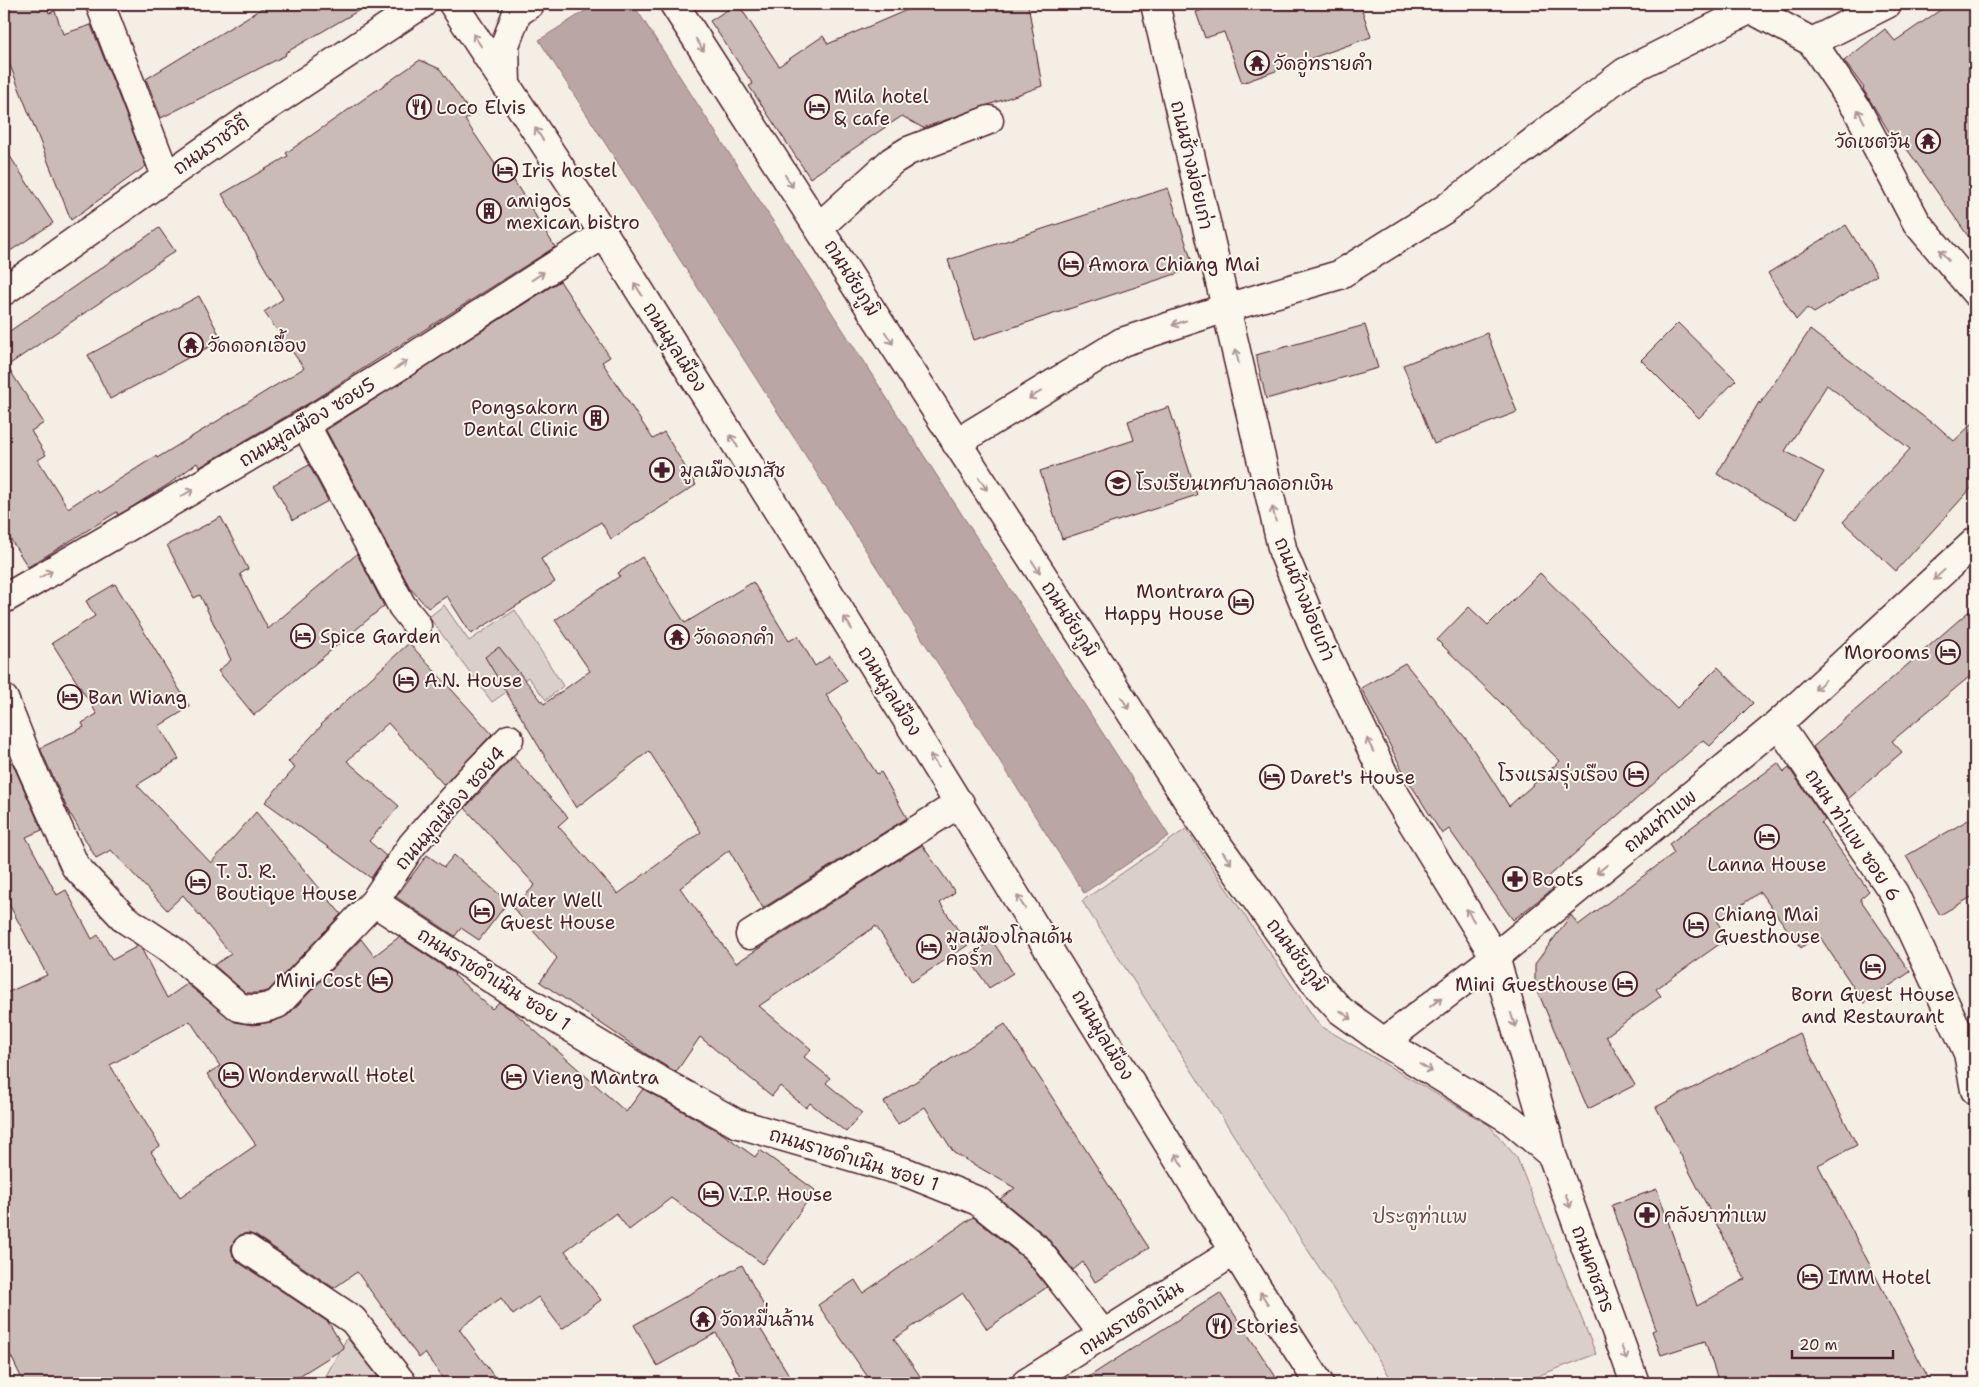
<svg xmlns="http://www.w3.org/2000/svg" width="1979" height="1387" font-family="'Shantell Sans','Playpen Sans Thai',sans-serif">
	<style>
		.green { fill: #dbd0c9; stroke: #92787a }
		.water { fill: #baa7a5; stroke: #8d7174 }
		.building { fill: #cabbb6; stroke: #4a1f2b; fill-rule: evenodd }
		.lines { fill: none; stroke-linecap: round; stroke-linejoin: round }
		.street-casing { stroke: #4a1f2b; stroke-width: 31 }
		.secondary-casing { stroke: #4a1f2b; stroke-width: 31 }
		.street { stroke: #fbf7ec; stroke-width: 28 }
		.secondary { stroke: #fbf7ec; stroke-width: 28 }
		.oneway { stroke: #ab9695 }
		.labels { text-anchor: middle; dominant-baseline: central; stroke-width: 4; stroke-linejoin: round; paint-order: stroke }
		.poi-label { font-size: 19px; fill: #4a1f2b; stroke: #fbf7ec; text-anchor: start }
		.street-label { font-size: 19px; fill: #4a1f2b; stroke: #fbf7ec }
		.park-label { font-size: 19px; fill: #6e4b52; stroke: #fbf7ec }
	</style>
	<rect width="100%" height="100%" fill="#f4eee4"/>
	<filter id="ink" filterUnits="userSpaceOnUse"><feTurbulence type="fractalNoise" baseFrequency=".02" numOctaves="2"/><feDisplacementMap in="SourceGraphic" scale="10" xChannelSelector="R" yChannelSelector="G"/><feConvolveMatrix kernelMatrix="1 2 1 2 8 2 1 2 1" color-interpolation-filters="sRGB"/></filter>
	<g filter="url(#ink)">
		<!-- green -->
		<path class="green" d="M444 605 469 641 515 610 563 686 546 700 528 677 492 702 429 617Z
			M1186 829 1319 1025 1489 1125 1517 1158 1596 1354 1535 1377 1537 1383H1394L1082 901Z
			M347 1338 383 1383H322Z"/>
		<!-- water -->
		<path class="water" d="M596 4H633L1169 836 1084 893 802 450 539 40Z"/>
		<!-- building -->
		<path class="building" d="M4 4H46L49 13 55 11 63 34 91 25 146 166 71 220 4 50Z
			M269 4H370L285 53 286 55 161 118 146 79Z
			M736 4H738L779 66 823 36 828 44 921 4H1028L1042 86 923 128 902 116 810 178 749 86 753 84 710 21Z
			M1214 4H1360L1371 37 1242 83 1224 32 1205 38 1196 12 1214 6Z
			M1949 4H1975V246L1895 132 1891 135 1863 89 1864 88 1844 61 1885 29 1895 41Z
			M420 60 440 69 472 115 465 120 497 167 503 163 555 247 309 403 200 467 197 463 169 484 127 510 118 515 117 512 28 567 4 529V335L159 228 175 251 7 366 44 423 31 431 46 455 38 460 68 508 96 490 98 493 156 456 157 458 304 368 264 312 283 299 222 194 288 156 286 153Z
			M4 147 53 223 4 255Z
			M1168 188 1194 268 974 340 948 260Z
			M1846 225 1877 275 1814 313 1807 308 1796 320 1768 273Z
			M560 281 610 357 602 362 653 439 664 432 696 485 611 539 601 522 541 559 555 582 471 634 447 596 428 608 410 588 326 430Z
			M199 296 222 340 110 399 88 355Z
			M1678 323 1736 380 1699 418 1641 360Z
			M1365 325 1378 368 1266 399 1256 355Z
			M1810 330 1933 424 1934 423 1954 441 1975 421V484L1896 571 1843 522 1910 449 1827 385 1785 451 1824 472 1797 519 1717 474 1759 402 1760 404Z
			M1487 333 1517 412 1434 444 1403 365Z
			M1169 407 1197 495 1062 539 1040 471 1134 440 1128 421Z
			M309 465 328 501 293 520 273 485Z
			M221 517 248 569 240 574 268 629 357 554 384 606 254 715 218 671 231 660 200 595 194 598 167 545Z
			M642 557 685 623 753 582 789 641 798 636 815 666 830 656 847 681 826 695 877 774 881 772 907 818 763 908 729 850 680 888 736 963 922 845 955 892 940 903 968 945 912 982 876 926 759 1006 811 1049 804 1057 830 1078 826 1083 862 1113 846 1132 810 1103 806 1108 780 1086 772 1096 700 1037 676 1072 649 1056 540 982 557 958 513 908 535 885 465 808 513 757 568 817 558 826 618 894 701 832 649 751 576 808 485 657 499 647 544 704 590 671 555 620 620 576 618 573Z
			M1540 573 1677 708 1718 667 1753 703 1710 746 1703 740 1546 879 1553 889 1513 920 1449 829 1442 834 1406 777 1361 688 1405 663 1467 740 1509 806 1560 761 1437 640 1469 607 1488 625Z
			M115 584 190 707 159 726 179 759 137 785 211 863 256 812 341 914 268 991 257 993H246L214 965 231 954 183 895 167 910 111 850 96 858 71 815H70L40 748 84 727 82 723 97 714 52 643 95 616 86 601Z
			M1975 606V672L1892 741 1902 752 1848 799 1813 747Z
			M409 643 492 734 444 785 388 723 347 761 399 806 369 841 386 856 371 878 265 802 295 768 288 762 322 725 321 724Z
			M12 762 42 830 26 837 57 895 66 890 92 939 98 935 112 960 138 946 141 948 167 998 187 984 235 1022 253 1025 271 1022 288 1015 361 939 374 956 399 937 455 974 454 975 492 1009 499 1002 513 1011 626 1112 643 1089 723 1134 755 1157 760 1150 815 1190 763 1264 671 1198 629 1230 616 1213 565 1251 601 1300 562 1329 538 1297 513 1315 501 1298 459 1329 499 1383H446L425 1353 419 1358 357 1272 334 1288 256 1236 248 1233 240 1235 234 1241 231 1248 233 1256 238 1262 328 1322 344 1348 288 1383H24L4 1342V994L47 975 4 895V766ZM190 1021 220 1066 207 1074 256 1145 180 1197 151 1152 160 1146 110 1065Z
			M1778 763 1784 772 1789 768 1825 820 1821 823 1869 891 1860 899 1910 972 1864 1003 1818 934 1801 948 1760 892 1717 922 1728 938 1656 989 1661 996 1606 1036 1635 1085 1588 1109 1535 985V964L1571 915 1578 925 1674 853 1669 844Z
			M1975 816V895L1940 915 1906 856Z
			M427 855 444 867 454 855 508 902 479 940 461 928 455 936 396 897Z
			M992 940 1013 973 989 988 968 957Z
			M1005 1024 1149 1248 1095 1282 1083 1262 1073 1270 1046 1236 1000 1199 1015 1188 954 1153 925 1107 898 1124 884 1102Z
			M1799 1033 1857 1145 1818 1165 1931 1383H1719L1705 1341 1661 1355 1652 1331 1656 1329 1612 1205 1657 1189 1697 1306 1745 1279 1656 1107Z
			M973 1217 1025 1259 1047 1287 987 1329 963 1293 894 1339 925 1383H872L818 1305 855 1280 863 1293Z
			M742 1265 772 1321 760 1328 794 1383H744L716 1333 657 1366 634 1325Z
			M1220 1293 1280 1383H1079L1149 1338Z"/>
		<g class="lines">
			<defs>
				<path id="street" d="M100 4 166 176
					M1155 4 1283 552 1320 642 1388 783 1495 957
					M1748 4 1751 9 1812 42 1857 109 1917 223 1975 292
					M1812 42 1887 4
					M819 227 892 161 908 151 989 120
					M305 424 402 606 417 625
					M956 443 1122 342 1226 308 1339 275 1445 209 1625 72 1751 9
					M4 599 305 424 396 368 604 234
					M4 699 31 767 75 866 125 919 172 950 239 1007C253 1011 264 1009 277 1004L374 902 412 845 469 780 509 739
					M1778 724 1894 893 1968 1053 1975 1090
					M374 902 510 991 655 1078 736 1123 908 1173 978 1201 1036 1248 1104 1335
					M750 935 960 803
					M247 1249 353 1320 402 1383"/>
				<path id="secondary" d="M453 4 604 234 795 538 1253 1281 1319 1383
					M674 4 1199 818 1312 979 1340 1010 1384 1042 1511 1120 1552 1155
					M506 85 505 45 517 13 530 4
					M4 291 256 114 422 4
					M1495 957 1548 1137 1552 1155 1635 1383
					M1384 1042 1495 957 1778 724 1975 542
					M1026 1383 1235 1251"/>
			</defs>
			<!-- street casing -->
			<use href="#street" class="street-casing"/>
			<!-- secondary casing -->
			<use href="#secondary" class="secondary-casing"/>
			<!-- street -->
			<use href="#street" class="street"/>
			<!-- secondary -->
			<use href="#secondary" class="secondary"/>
		</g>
		<!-- one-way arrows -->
		<defs><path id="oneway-shaft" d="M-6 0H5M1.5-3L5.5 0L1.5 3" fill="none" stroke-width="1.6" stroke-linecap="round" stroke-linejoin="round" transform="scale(1.25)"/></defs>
		<g class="oneway">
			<use href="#oneway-shaft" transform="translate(477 40) rotate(-123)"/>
			<use href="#oneway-shaft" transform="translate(700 45) rotate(57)"/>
			<use href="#oneway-shaft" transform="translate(1861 116) rotate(-118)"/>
			<use href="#oneway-shaft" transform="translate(539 134) rotate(-123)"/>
			<use href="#oneway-shaft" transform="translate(789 181) rotate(57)"/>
			<use href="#oneway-shaft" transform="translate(1944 255) rotate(-130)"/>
			<use href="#oneway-shaft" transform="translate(538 276) rotate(-33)"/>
			<use href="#oneway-shaft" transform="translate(638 289) rotate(-122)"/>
			<use href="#oneway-shaft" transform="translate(1179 323) rotate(161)"/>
			<use href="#oneway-shaft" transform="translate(889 338) rotate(57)"/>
			<use href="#oneway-shaft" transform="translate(1237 356) rotate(-103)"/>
			<use href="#oneway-shaft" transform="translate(401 365) rotate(-33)"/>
			<use href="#oneway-shaft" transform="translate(1035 395) rotate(149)"/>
			<use href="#oneway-shaft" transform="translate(734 441) rotate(-122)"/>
			<use href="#oneway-shaft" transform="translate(983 484) rotate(57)"/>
			<use href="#oneway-shaft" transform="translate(187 493) rotate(-30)"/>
			<use href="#oneway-shaft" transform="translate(1274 514) rotate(-103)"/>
			<use href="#oneway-shaft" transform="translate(1036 567) rotate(57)"/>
			<use href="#oneway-shaft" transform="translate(46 574) rotate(-30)"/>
			<use href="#oneway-shaft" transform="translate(1939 575) rotate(137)"/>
			<use href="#oneway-shaft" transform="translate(848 623) rotate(-122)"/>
			<use href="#oneway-shaft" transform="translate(1820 685) rotate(137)"/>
			<use href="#oneway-shaft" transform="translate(1125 703) rotate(57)"/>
			<use href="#oneway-shaft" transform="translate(1370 745) rotate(-116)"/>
			<use href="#oneway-shaft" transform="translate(934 761) rotate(-122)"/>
			<use href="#oneway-shaft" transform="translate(1227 858) rotate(55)"/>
			<use href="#oneway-shaft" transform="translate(1602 869) rotate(141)"/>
			<use href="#oneway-shaft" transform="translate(1021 902) rotate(-122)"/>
			<use href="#oneway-shaft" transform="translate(1470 915) rotate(-122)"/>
			<use href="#oneway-shaft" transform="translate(1436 1002) rotate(-38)"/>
			<use href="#oneway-shaft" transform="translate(1346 1015) rotate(36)"/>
			<use href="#oneway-shaft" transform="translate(1513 1020) rotate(73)"/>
			<use href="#oneway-shaft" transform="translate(1426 1068) rotate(31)"/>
			<use href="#oneway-shaft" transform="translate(1179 1160) rotate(-121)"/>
			<use href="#oneway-shaft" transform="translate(1568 1201) rotate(70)"/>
			<use href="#oneway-shaft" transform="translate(1264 1298) rotate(-123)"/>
			<use href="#oneway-shaft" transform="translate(1624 1353) rotate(69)"/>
		</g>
	</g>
	<!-- icons -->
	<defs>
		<symbol id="temple-ring" viewBox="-11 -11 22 22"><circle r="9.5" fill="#fbf7ec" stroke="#4a1f2b" stroke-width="1.5"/><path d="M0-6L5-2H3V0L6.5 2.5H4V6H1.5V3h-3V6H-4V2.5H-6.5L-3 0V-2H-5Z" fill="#4a1f2b"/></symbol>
		<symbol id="restaurant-ring" viewBox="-11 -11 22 22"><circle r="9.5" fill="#fbf7ec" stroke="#4a1f2b" stroke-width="1.5"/><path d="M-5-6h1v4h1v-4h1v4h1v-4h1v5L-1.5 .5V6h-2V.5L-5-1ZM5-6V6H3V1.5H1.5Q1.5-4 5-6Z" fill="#4a1f2b"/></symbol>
		<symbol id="hotel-ring" viewBox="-11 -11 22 22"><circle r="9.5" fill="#fbf7ec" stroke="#4a1f2b" stroke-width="1.5"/><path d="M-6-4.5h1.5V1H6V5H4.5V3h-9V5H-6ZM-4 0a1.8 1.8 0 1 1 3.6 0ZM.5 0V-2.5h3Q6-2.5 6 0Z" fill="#4a1f2b"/></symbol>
		<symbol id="building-ring" viewBox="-11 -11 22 22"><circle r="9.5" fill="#fbf7ec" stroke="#4a1f2b" stroke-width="1.5"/><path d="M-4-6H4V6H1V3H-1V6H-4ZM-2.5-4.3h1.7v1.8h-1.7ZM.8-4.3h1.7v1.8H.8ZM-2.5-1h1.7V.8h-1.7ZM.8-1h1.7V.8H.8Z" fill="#4a1f2b"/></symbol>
		<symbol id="pharmacy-ring" viewBox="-11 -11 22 22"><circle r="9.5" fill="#fbf7ec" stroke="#4a1f2b" stroke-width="1.5"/><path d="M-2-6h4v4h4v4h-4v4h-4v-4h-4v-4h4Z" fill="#4a1f2b"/></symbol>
		<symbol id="school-ring" viewBox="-11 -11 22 22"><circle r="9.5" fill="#fbf7ec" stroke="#4a1f2b" stroke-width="1.5"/><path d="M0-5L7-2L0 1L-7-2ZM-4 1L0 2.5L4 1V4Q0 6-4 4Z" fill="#4a1f2b"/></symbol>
	</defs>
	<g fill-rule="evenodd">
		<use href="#temple-ring" x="1243" y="49" width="28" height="28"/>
		<use href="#restaurant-ring" x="405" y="93" width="28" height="28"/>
		<use href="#hotel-ring" x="803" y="93" width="28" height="28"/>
		<use href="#temple-ring" x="1914" y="127" width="28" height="28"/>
		<use href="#hotel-ring" x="491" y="156" width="28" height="28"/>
		<use href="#building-ring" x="475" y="197" width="28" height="28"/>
		<use href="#hotel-ring" x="1057" y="250" width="28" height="28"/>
		<use href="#temple-ring" x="177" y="331" width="28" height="28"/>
		<use href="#building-ring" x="582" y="404" width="28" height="28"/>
		<use href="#pharmacy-ring" x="648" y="456" width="28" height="28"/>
		<use href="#school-ring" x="1104" y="469" width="28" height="28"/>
		<use href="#hotel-ring" x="1227" y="588" width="28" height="28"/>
		<use href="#hotel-ring" x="289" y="622" width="28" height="28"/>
		<use href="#temple-ring" x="663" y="623" width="28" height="28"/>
		<use href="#hotel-ring" x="1934" y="638" width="28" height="28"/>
		<use href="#hotel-ring" x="392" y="666" width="28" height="28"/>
		<use href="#hotel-ring" x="56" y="683" width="28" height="28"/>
		<use href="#hotel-ring" x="1622" y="760" width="28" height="28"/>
		<use href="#hotel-ring" x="1258" y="763" width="28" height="28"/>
		<use href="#hotel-ring" x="1753" y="823" width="28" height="28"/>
		<use href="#pharmacy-ring" x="1501" y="865" width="28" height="28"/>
		<use href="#hotel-ring" x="184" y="868" width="28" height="28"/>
		<use href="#hotel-ring" x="468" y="897" width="28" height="28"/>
		<use href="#hotel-ring" x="1682" y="911" width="28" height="28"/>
		<use href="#hotel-ring" x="915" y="933" width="28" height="28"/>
		<use href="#hotel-ring" x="1859" y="953" width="28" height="28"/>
		<use href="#hotel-ring" x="366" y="966" width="28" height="28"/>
		<use href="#hotel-ring" x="1611" y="970" width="28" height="28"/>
		<use href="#hotel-ring" x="217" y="1061" width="28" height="28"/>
		<use href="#hotel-ring" x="500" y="1063" width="28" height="28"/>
		<use href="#hotel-ring" x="697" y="1180" width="28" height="28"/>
		<use href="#pharmacy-ring" x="1633" y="1201" width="28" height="28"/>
		<use href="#hotel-ring" x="1796" y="1263" width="28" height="28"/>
		<use href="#temple-ring" x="689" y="1305" width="28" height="28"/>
		<use href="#restaurant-ring" x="1205" y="1312" width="28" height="28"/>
	</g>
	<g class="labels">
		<!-- poi labels -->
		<g class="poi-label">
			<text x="1274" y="63">วัดอู่ทรายคำ</text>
			<text x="834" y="96">Mila hotel<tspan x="834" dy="22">&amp; cafe</tspan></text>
			<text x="436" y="107">Loco Elvis</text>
			<text x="1910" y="141" text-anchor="end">วัดเชตวัน</text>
			<text x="522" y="170">Iris hostel</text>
			<text x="506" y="200">amigos<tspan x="506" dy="22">mexican bistro</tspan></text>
			<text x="1088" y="264">Amora Chiang Mai</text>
			<text x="208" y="345">วัดดอกเอื้อง</text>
			<text x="578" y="407" text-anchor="end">Pongsakorn<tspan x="578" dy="22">Dental Clinic</tspan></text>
			<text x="680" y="470">มูลเมืองเภสัช</text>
			<text x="1136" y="483">โรงเรียนเทศบาลดอกเงิน</text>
			<text x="1224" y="591" text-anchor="end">Montrara<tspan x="1224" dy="22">Happy House</tspan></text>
			<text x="320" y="636">Spice Garden</text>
			<text x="694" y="637">วัดดอกคำ</text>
			<text x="1930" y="652" text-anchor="end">Morooms</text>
			<text x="424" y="680">A.N. House</text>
			<text x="88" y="697">Ban Wiang</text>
			<text x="1618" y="774" text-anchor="end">โรงแรมรุ่งเรือง</text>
			<text x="1290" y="777">Daret's House</text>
			<text x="1767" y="864" text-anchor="middle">Lanna House</text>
			<text x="216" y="871">T. J. R.<tspan x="216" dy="22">Boutique House</tspan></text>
			<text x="1532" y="879">Boots</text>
			<text x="500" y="900">Water Well<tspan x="500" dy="22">Guest House</tspan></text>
			<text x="1714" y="914">Chiang Mai<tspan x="1714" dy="22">Guesthouse</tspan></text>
			<text x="946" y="936">มูลเมืองโกลเด้น<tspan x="946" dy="22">คอร์ท</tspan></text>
			<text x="362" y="980" text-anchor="end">Mini Cost</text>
			<text x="1608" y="984" text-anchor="end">Mini Guesthouse</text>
			<text x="1873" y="994" text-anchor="middle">Born Guest House<tspan x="1873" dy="22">and Restaurant</tspan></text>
			<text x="248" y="1075">Wonderwall Hotel</text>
			<text x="532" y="1077">Vieng Mantra</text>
			<text x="728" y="1194">V.I.P. House</text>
			<text x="1664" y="1215">คลังยาท่าแพ</text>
			<text x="1828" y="1277">IMM Hotel</text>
			<text x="720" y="1319">วัดหมื่นล้าน</text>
			<text x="1236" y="1326">Stories</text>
		</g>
		<!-- street labels -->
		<g class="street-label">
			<text transform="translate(211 145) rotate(-35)">ถนนราชวิถี</text>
			<text transform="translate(1192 165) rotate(77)">ถนนช้างม่อยเก่า</text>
			<text transform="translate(852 278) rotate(58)">ถนนชัยภูมิ</text>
			<text transform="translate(675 347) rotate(58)">ถนนมูลเมือง</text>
			<text transform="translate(307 422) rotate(-31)">ถนนมูลเมือง ซอย5</text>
			<text transform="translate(1305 599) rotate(68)">ถนนช้างม่อยเก่า</text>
			<text transform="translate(1070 619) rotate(57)">ถนนชัยภูมิ</text>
			<text transform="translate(890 691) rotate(58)">ถนนมูลเมือง</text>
			<text transform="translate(450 808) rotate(-49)">ถนนมูลเมือง ซอย4</text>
			<text transform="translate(1660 821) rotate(-39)">ถนนท่าแพ</text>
			<text transform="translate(1853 835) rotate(56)">ถนน ท่าแพ ซอย 6</text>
			<text transform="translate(1297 955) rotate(53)">ถนนชัยภูมิ</text>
			<text transform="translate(494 979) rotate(32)">ถนนราชดำเนิน ซอย 1</text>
			<text transform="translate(1103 1035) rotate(59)">ถนนมูลเมือง</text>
			<text transform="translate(854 1159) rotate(17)">ถนนราชดำเนิน ซอย 1</text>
			<text transform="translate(1593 1269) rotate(70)">ถนนคชสาร</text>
			<text transform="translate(1131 1318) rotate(-33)">ถนนราชดำเนิน</text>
		</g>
		<!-- park labels -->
		<g class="park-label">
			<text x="1420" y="1216">ประตูท่าแพ</text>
		</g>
	</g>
	<!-- margin -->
	<rect width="1979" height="1387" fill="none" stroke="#fbf7ec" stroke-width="20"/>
	<rect x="10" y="10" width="1959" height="1367" fill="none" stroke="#4a1f2b" stroke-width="2" filter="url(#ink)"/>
	<!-- scale -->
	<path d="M1792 1350v8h101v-8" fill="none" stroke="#4a1f2b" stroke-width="2.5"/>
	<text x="1799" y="1350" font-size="15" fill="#4a1f2b" stroke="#fbf7ec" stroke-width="4" paint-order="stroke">20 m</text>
</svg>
